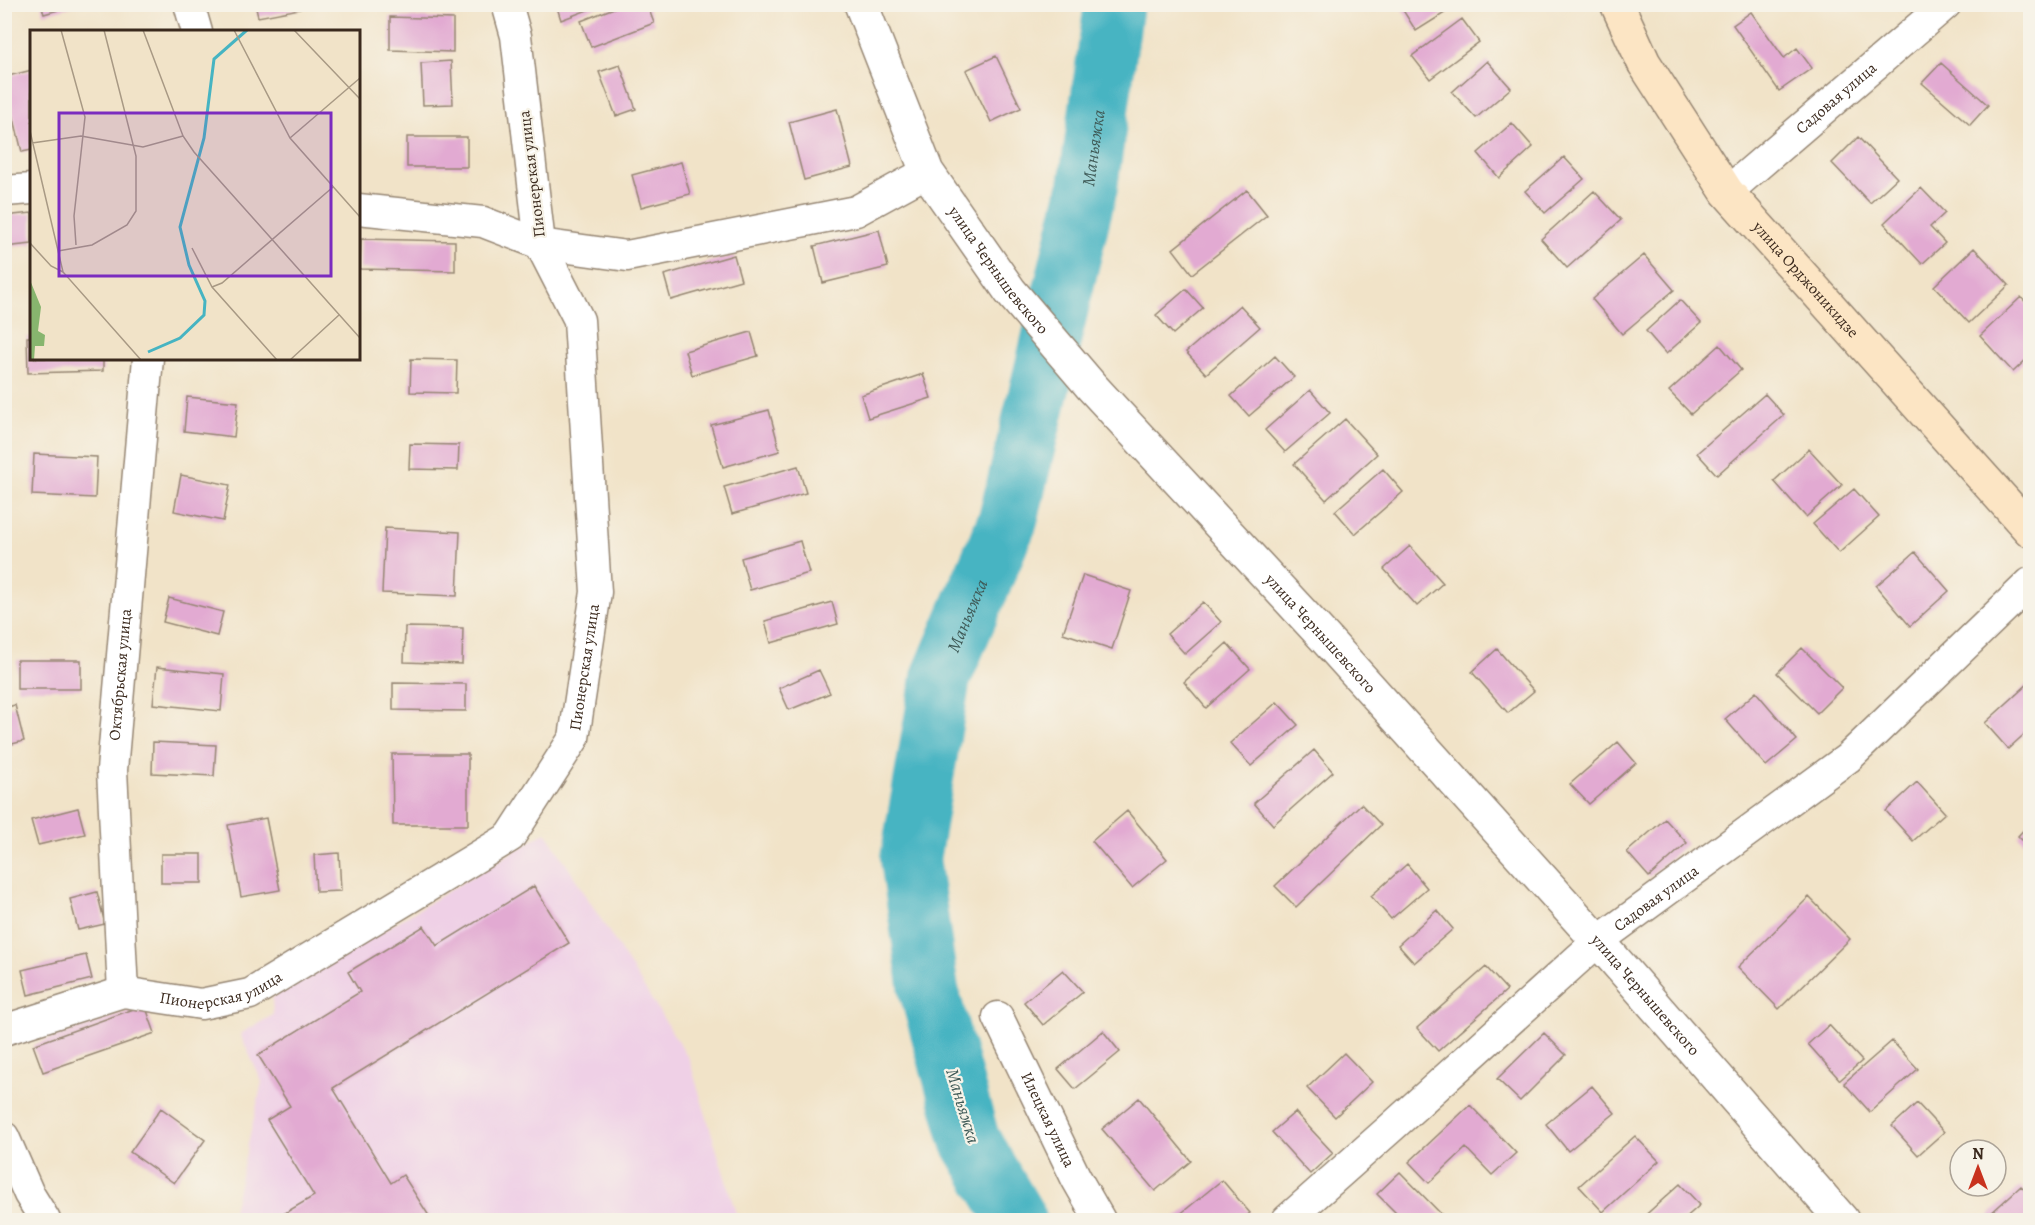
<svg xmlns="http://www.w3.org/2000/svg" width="2035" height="1225" font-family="Alegreya,serif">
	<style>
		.built { fill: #efd0e6 }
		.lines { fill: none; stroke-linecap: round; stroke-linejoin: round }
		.river { stroke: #46b4c2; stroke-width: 60 }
		.building { fill: #e2aad2 }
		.minor-casing { stroke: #968673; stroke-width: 33 }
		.tertiary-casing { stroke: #968673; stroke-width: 36 }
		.secondary-casing { stroke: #968673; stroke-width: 36 }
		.minor { stroke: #fff; stroke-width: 30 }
		.tertiary { stroke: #fff; stroke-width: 33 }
		.secondary { stroke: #fce5c4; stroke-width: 33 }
		.labels { text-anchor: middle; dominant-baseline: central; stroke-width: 4.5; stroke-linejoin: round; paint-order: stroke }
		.street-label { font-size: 16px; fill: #3b2a1e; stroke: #f7f3e8 }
		.water-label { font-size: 18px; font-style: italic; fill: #3f5a57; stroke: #f7f3e8 }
		.inset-river { fill: none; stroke: #46b4c2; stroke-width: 3 }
		.inset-road { fill: none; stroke: #a89984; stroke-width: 1.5 }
		.view { fill: #7b2cbf; fill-opacity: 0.15; stroke: #7b2cbf; stroke-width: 3 }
		.inset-edge { fill: none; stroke: #3b2a1e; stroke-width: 3 }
	</style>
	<rect width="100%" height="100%" fill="#f7f3e8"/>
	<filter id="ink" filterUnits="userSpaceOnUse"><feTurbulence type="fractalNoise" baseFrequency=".0167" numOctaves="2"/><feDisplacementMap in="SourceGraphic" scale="12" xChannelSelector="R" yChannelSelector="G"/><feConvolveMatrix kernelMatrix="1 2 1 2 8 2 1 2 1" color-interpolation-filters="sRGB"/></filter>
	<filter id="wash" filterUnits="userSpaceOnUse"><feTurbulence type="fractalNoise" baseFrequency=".008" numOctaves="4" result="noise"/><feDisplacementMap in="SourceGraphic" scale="24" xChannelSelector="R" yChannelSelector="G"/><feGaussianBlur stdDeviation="1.35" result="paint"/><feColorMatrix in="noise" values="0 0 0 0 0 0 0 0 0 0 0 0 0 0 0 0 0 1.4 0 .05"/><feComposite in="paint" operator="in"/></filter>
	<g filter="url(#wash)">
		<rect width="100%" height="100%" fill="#f1e3c8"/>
		<!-- built -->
		<path class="built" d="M546 832 689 1059 738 1220H231L262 1082 240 1034 273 1015 272 998Z"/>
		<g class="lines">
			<!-- river -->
			<path class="river" id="s1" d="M1017 1220 970 1140 929 991 910 859 941 678 1008 520 1088 186 1114 4"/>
		</g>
		<g id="blocks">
			<!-- building -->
			<path class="building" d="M41 4H76V5L44 14Z
				M255 4H299L300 9 258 17Z
				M556 4H601V5L561 20Z
				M624 4H647L654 23 591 47 581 21Z
				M1399 4H1459L1416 31Z
				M1751 12 1784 58 1797 48 1812 68 1779 91 1733 25Z
				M390 17 453 19V52L390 50Z
				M1462 19 1479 42 1430 79 1412 56Z
				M996 56 1021 108 991 122 966 70Z
				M451 61 453 104 423 105 421 63Z
				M1487 61 1511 88 1476 118 1452 92Z
				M1941 63 1988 105 1970 125 1922 83Z
				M620 65 636 109 616 116 599 72Z
				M32 70V150L22 152 4 77Z
				M837 109 852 167 804 180 789 122Z
				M1512 123 1533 147 1499 178 1478 153Z
				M407 137H467V167H407Z
				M1858 137 1897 178 1870 203 1832 163Z
				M1564 157 1584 179 1545 213 1525 191Z
				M681 162 690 194 641 207 632 175Z
				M1921 188 1945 213 1930 227 1945 243 1922 264 1884 223Z
				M1247 190 1267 215 1192 274 1173 249Z
				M1594 191 1621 220 1567 268 1541 239Z
				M32 213V244L4 247V216Z
				M879 230 888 267 823 283 814 246Z
				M361 239 455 241V271L360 269Z
				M1974 248 2009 285 1969 323 1934 286Z
				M734 255 741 280 671 300 664 275Z
				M1644 255 1674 290 1622 334 1592 299Z
				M1186 289 1203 308 1173 334 1156 315Z
				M2021 297 2030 307V356L2013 372 1980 336Z
				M1680 300 1701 323 1666 354 1646 331Z
				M1240 305 1260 327 1206 374 1186 352Z
				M751 332 758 356 692 375 685 351Z
				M27 337H32V358H103V371L28 373Z
				M1720 345 1741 370 1691 414 1669 391Z
				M1275 356 1294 377 1249 416 1231 396Z
				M411 359 457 360 456 393 410 392Z
				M923 374 931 398 868 418 861 395Z
				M1310 390 1330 413 1285 452 1265 430Z
				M1765 394 1784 415 1717 475 1697 453Z
				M187 397 238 402 234 437 184 431Z
				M769 410 780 451 723 467 711 425Z
				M1345 419 1377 454 1326 500 1294 464Z
				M410 444 459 445 458 470 409 469Z
				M1809 449 1842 485 1806 517 1774 481Z
				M34 454 97 457 95 498 32 495Z
				M798 466 806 493 732 514 724 487Z
				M1383 469 1403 492 1355 534 1335 511Z
				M181 475 230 485 223 521 174 511Z
				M1854 489 1879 517 1839 553 1813 524Z
				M385 528 460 532 457 596 382 593Z
				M800 541 809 573 750 590 741 558Z
				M1410 546 1443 583 1417 606 1384 569Z
				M1915 552 1949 591 1910 626 1876 586Z
				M1083 575 1131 591 1112 649 1063 633Z
				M169 598 223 612 217 636 163 622Z
				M832 602 838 624 771 643 765 621Z
				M1203 602 1221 622 1185 654 1167 634Z
				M405 627 463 628 462 664 404 662Z
				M1227 643 1250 669 1206 708 1184 682Z
				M1802 648 1842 688 1817 713 1777 673Z
				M1497 649 1534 691 1508 713 1472 672Z
				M17 660H81V689H17Z
				M157 667 224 674 221 711 153 704Z
				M819 670 830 693 789 710 779 688Z
				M2030 682V729L2008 749 1985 723Z
				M393 683 466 684V711L393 710Z
				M1756 692 1797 740 1766 766 1725 719Z
				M1277 702 1298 725 1251 766 1230 743Z
				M15 705 24 741 4 746V708Z
				M153 742 216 745 214 776 152 773Z
				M1618 742 1636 763 1589 804 1570 784Z
				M1314 750 1333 772 1273 825 1254 803Z
				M392 754H468V825H393Z
				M1917 782 1945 813 1913 841 1886 811Z
				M1361 804 1381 825 1296 907 1275 886Z
				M78 808 85 834 38 845 31 820Z
				M1127 811 1167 859 1132 888 1092 841Z
				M266 818 280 890 241 897 228 825Z
				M1665 819 1687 843 1649 877 1627 852Z
				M2030 823V848L2018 836Z
				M339 853 341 891 316 892 314 855Z
				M161 854H202V883H161Z
				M1407 864 1427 888 1391 919 1371 896Z
				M534 886 569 943 333 1088 391 1183 403 1175 431 1219 273 1220 314 1196 267 1120 290 1106 258 1055 360 992 348 972 424 926 437 946Z
				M97 892 105 924 78 930 70 899Z
				M1809 897 1850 939 1779 1009 1738 967Z
				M1437 910 1453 929 1414 963 1398 945Z
				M86 955 92 979 28 995 22 970Z
				M1486 967 1507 990 1438 1051 1417 1028Z
				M1063 970 1083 992 1043 1025 1024 1002Z
				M145 1005 155 1033 43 1072 33 1045Z
				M1829 1025 1862 1061 1840 1080 1808 1044Z
				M1103 1031 1120 1052 1075 1089 1058 1069Z
				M1544 1033 1566 1055 1520 1101 1497 1079Z
				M1892 1041 1918 1069 1870 1112 1844 1083Z
				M1344 1053 1372 1082 1335 1117 1307 1088Z
				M1592 1086 1615 1113 1568 1151 1546 1124Z
				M1139 1098 1191 1161 1155 1191 1102 1129Z
				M1917 1103 1944 1132 1918 1155 1892 1126Z
				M1470 1105 1516 1153 1492 1175 1466 1148 1429 1183 1409 1162Z
				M161 1108 205 1140 174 1183 130 1152Z
				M1295 1112 1333 1153 1310 1174 1272 1132Z
				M1635 1136 1659 1161 1603 1212 1579 1186Z
				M1400 1172 1447 1220H1403L1377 1194Z
				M1222 1180 1250 1213 1242 1220H1173Z
				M1680 1184 1700 1205 1683 1220H1640Z
				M2021 1186 2030 1196V1213L2023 1220H1994L1989 1215Z"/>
		</g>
	</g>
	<g filter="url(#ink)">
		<use href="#blocks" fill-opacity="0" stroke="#968673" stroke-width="1.5"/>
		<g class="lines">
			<defs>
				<g id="minor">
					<path d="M189 4 197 32"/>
					<path d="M4 191 32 189"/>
					<path id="s2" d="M1727 192 1946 4"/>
					<path d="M358 209 483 222 540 244 627 256 856 211 927 172"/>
					<path id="s3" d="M123 992 112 770 148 358"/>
					<path id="s4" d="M998 1017 1076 1178 1100 1220"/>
					<path id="s5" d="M4 1030 123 992 201 1004 250 994 510 837 574 738 596 592 579 320 540 244 516 36 507 4"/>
					<path d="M4 1137 29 1194 45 1220"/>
					<path id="s6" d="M1287 1220 1393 1126 1598 941 1848 758 2030 583"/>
				</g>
				<g id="tertiary">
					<path id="s7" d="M861 4 927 172 1010 291 1092 387 1324 637 1598 941 1842 1220"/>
				</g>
				<g id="secondary">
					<path id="s8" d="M1617 4 1644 63 1727 192 2030 530"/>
				</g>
			</defs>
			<!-- minor casing -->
			<use href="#minor" class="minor-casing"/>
			<!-- tertiary casing -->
			<use href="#tertiary" class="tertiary-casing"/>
			<!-- secondary casing -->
			<use href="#secondary" class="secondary-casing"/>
			<!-- minor -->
			<use href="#minor" class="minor"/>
			<!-- tertiary -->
			<use href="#tertiary" class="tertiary"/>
			<!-- secondary -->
			<use href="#secondary" class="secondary"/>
		</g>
	</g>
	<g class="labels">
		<!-- street labels -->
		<g class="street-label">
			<text stroke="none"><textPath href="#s2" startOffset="144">Садовая улица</textPath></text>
			<text transform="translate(532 174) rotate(-97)">Пионерская улица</text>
			<text stroke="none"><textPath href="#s7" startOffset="302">улица Чернышевского</textPath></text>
			<text stroke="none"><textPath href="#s8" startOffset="336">улица Орджоникидзе</textPath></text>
			<text stroke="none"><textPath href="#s7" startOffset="788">улица Чернышевского</textPath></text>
			<text stroke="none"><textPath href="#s5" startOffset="747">Пионерская улица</textPath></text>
			<text stroke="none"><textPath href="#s3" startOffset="318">Октябрьская улица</textPath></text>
			<text stroke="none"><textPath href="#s6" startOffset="490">Садовая улица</textPath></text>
			<text stroke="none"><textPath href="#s5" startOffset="226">Пионерская улица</textPath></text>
			<text stroke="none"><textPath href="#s7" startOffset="1274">улица Чернышевского</textPath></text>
			<text stroke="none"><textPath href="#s4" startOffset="114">Илецкая улица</textPath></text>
		</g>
		<!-- water labels -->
		<g class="water-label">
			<text stroke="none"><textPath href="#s1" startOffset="1118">Маньяжка</textPath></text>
			<text stroke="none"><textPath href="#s1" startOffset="632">Маньяжка</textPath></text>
			<text transform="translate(963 1106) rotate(73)">Маньяжка</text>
		</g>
	</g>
	<!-- overview -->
	<g transform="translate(30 30)">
		<rect width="330" height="330" fill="#f1e3c8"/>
		<path d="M0 250 11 277 8 301 15 305 14 316H5L4 330H0Z" fill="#87b56e"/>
		<path class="inset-river" d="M118 322 150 308 174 285 175 271 159 235 150 197 174 108 184 29 217 0"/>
		<path class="inset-road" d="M31 0 55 87 44 186 46 215M113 0 153 106 164 122 330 308M204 0 260 108 330 187M264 0 330 69M0 101 33 242 111 330M260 108 330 48M2 113 51 106 113 117 153 106M0 213 21 236 33 242M162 218 182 257 247 330M28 221 62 215 97 195 106 181V126L74 0M182 257 192 253 303 157M260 330 309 285"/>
		<path class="view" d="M29 83H301V246H29Z"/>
		<rect width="330" height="330" class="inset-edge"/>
	</g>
	<!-- margin -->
	<rect width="2035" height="1225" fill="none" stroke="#f7f3e8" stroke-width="24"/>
	<!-- north arrow -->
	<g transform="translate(1978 1168)"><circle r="28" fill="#f7f3e8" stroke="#aca397" stroke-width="1.5"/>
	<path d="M0-4.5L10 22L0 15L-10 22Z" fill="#c8321e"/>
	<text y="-9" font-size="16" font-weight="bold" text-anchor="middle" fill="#3b2a1e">N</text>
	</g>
</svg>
